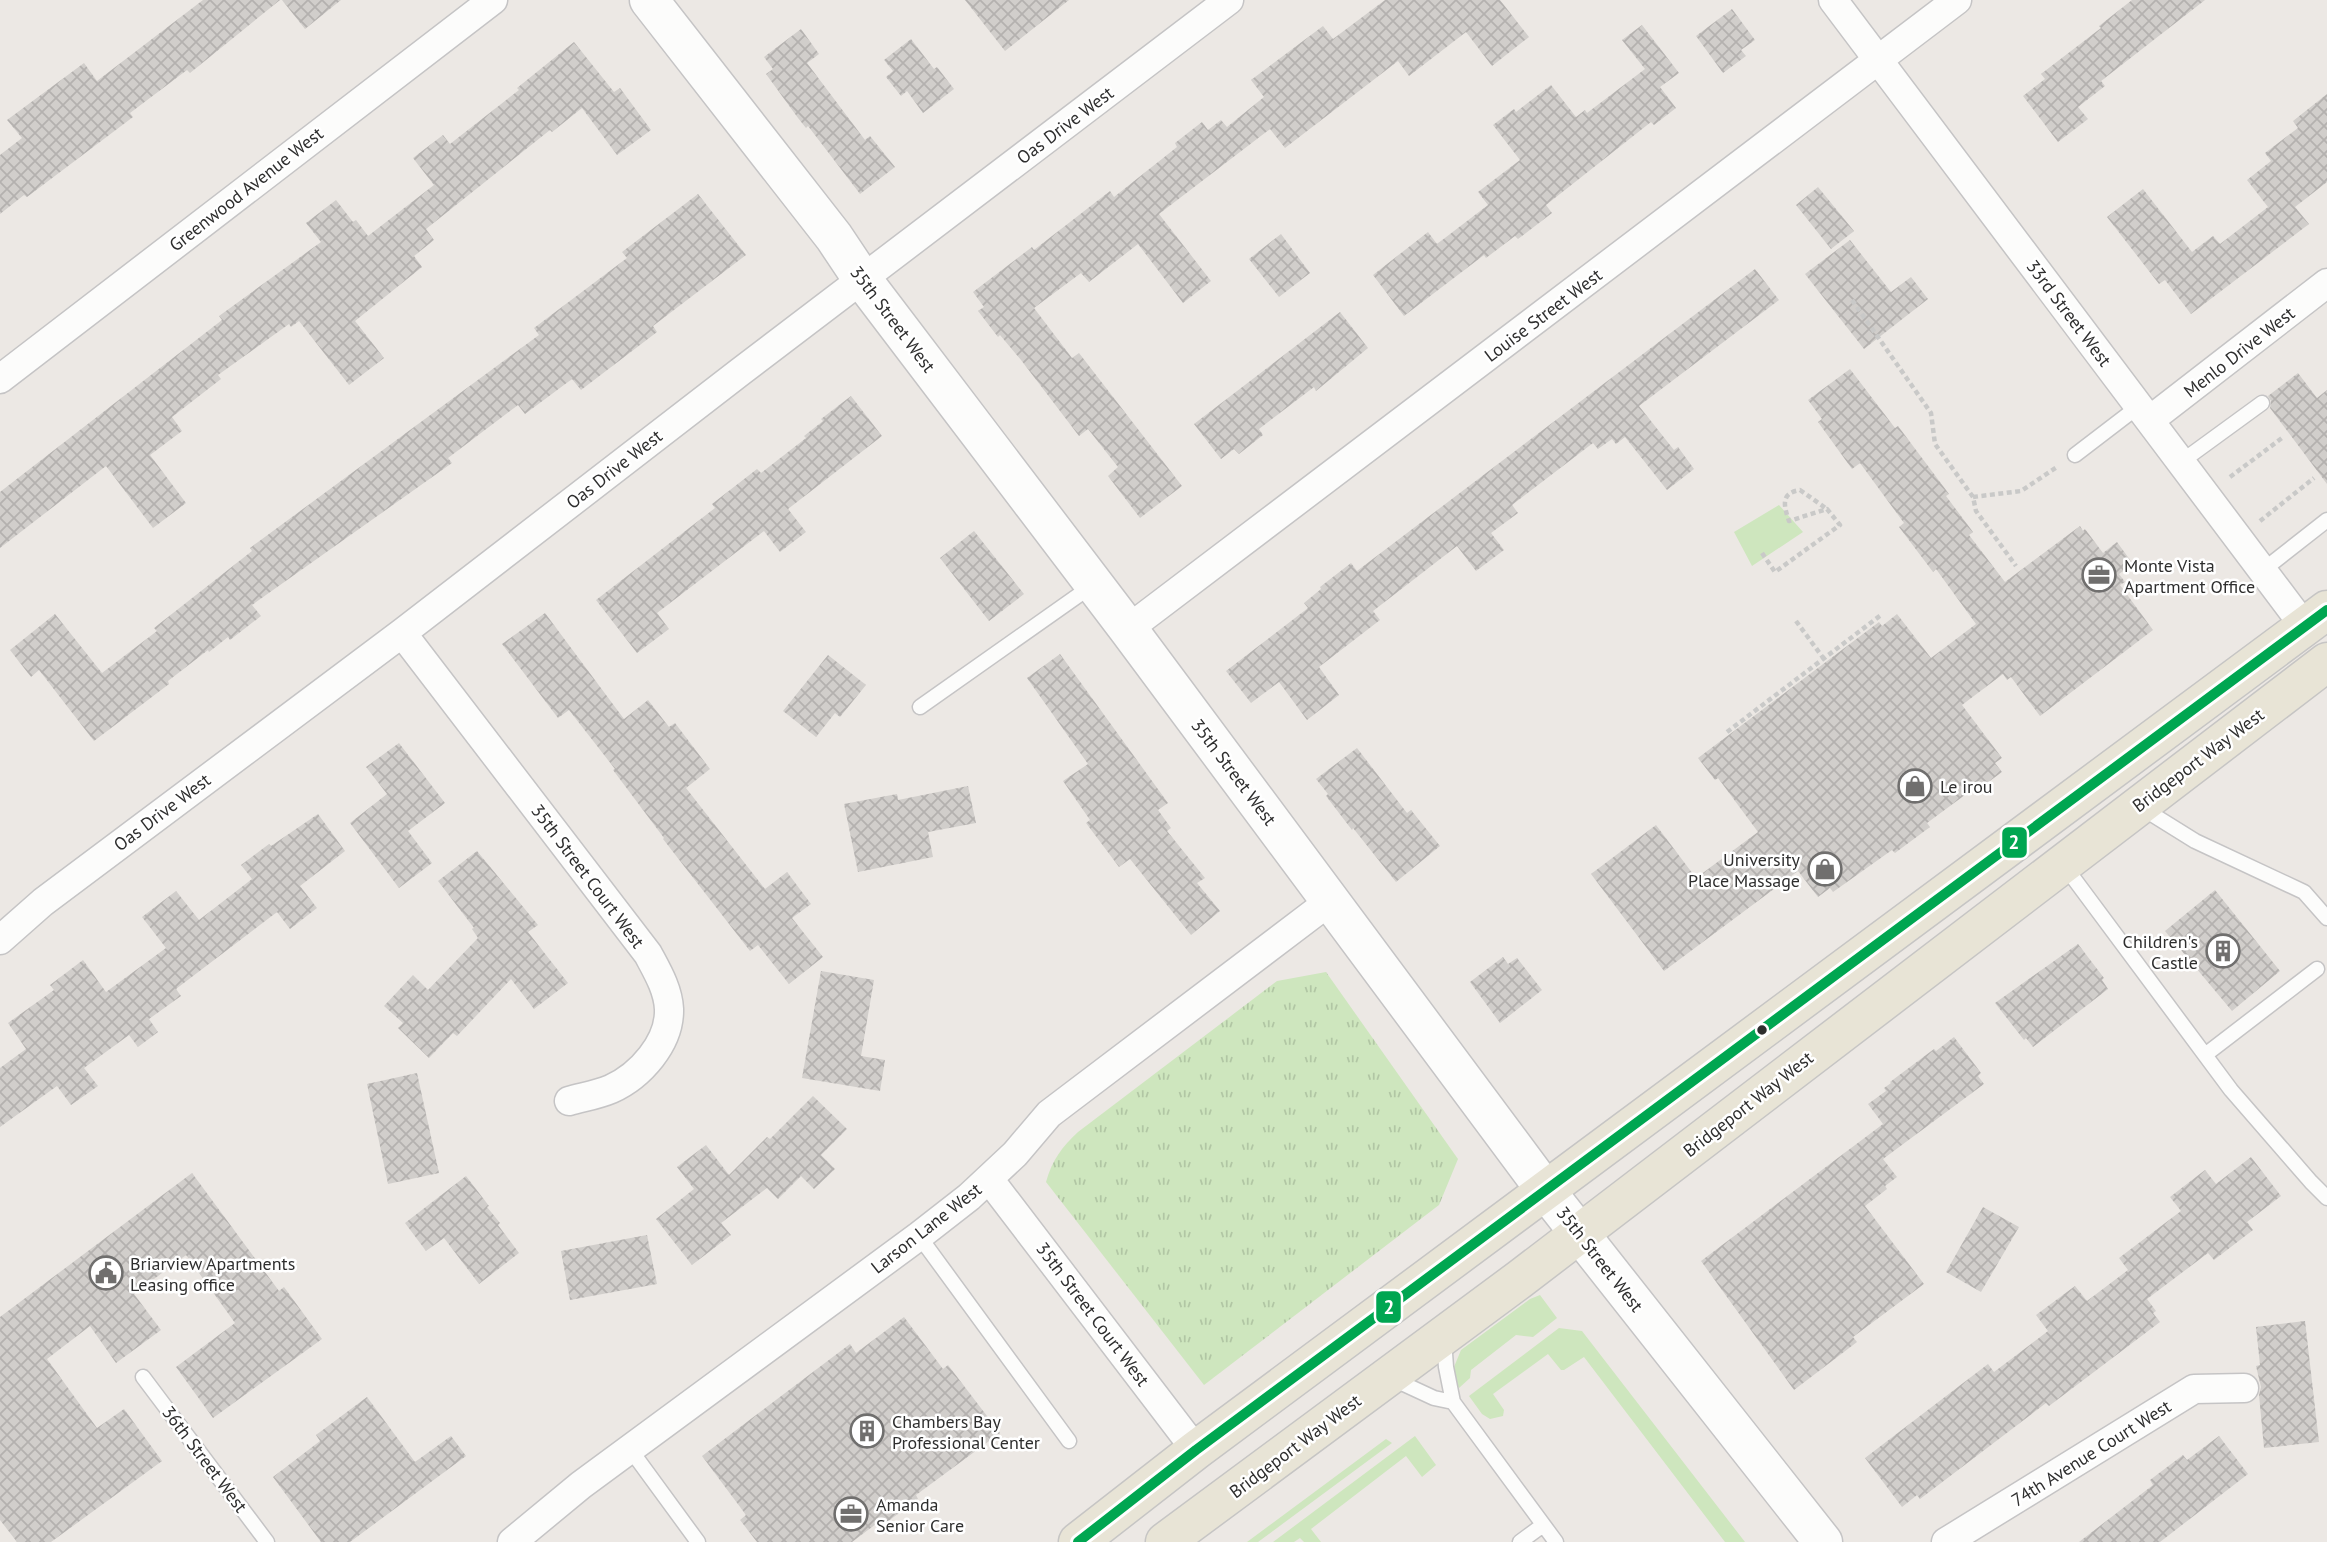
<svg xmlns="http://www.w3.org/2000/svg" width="2327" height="1542" font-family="'PT Sans',sans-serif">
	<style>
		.grass { fill: url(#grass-tufts) }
		.park { fill: #cee6be }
		.building { fill: url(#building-cross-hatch) }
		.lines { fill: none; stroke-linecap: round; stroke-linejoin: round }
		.lane-casing { stroke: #c5c4c5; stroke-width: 17 }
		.street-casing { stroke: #c5c4c5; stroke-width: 31 }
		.secondary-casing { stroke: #c5c4c5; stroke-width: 41 }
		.primary-casing { stroke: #c6c5c4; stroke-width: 41 }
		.path { stroke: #c9c9c8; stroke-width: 4.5; stroke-dasharray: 5 3.5; stroke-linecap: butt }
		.lane { stroke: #fcfcfb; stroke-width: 14 }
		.street { stroke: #fcfcfb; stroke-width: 28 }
		.secondary { stroke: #fcfcfb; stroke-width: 38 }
		.primary { stroke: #e8e4d6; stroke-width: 38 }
		.bus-1-casing { stroke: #fff; stroke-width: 16 }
		.bus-1 { stroke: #00a651; stroke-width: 10 }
		.bus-dot { fill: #2e2e2e; stroke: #fff; stroke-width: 2.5 }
		.labels { text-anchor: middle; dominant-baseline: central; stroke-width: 5; stroke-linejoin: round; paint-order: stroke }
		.street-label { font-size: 18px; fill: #2e2e2e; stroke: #fff }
		.poi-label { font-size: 18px; fill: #2e2e2e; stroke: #fff; text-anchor: start }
		.line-badge { stroke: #fff; stroke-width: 2.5 }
		.badge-label { font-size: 19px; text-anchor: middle; font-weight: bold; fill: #fff }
	</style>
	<defs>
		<pattern id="grass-tufts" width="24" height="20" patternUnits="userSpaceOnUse" patternTransform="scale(1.75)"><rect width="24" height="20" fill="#cee6be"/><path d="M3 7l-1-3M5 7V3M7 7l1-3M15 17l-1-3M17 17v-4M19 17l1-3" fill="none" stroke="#b1c6a4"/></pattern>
		<pattern id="building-cross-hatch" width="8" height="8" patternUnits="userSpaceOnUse" patternTransform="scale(1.75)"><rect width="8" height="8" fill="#d1cecb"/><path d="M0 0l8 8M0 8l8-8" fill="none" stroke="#b4b1af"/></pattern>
	</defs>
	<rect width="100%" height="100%" fill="#ece8e4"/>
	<!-- grass -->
	<path class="grass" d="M1326 972 1458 1159 1439 1205 1204 1385 1046 1182C1052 1160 1062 1147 1078 1132L1277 981Z"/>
	<!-- park -->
	<path class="park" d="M1779 505 1803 532 1752 566 1734 532Z
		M1540 1295 1557 1318 1533 1337 1516 1335 1471 1370 1470 1378 1459 1388 1455 1381 1454 1367 1461 1350 1530 1299Z
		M1559 1328 1582 1331 1745 1542H1725L1584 1357 1564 1370H1561L1548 1354 1493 1394 1504 1410 1503 1416 1490 1419 1482 1414 1469 1396Z
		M1415 1436 1436 1465 1422 1477 1406 1456 1311 1529 1321 1542H1304L1300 1538 1294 1542H1273Z
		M1386 1439 1392 1443 1258 1542H1247Z"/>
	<!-- building -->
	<path class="building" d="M203 0H280L190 73 187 70 130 113 133 117 27 197 24 195 0 214V155L22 138 7 120 84 63 97 81Z
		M282 0H341L305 29Z
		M965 0H1069L1005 51Z
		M1385 0H1500L1529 37 1492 66 1466 32 1409 76 1398 61 1285 148 1270 129 1159 214 1211 281 1183 303 1138 244 1089 282 1081 273 1034 308 1072 358 1079 353 1182 486 1140 518 1108 476 1118 467 1088 429 1079 436 1021 360 1000 335 998 337 978 311 984 307 973 292 1032 247 1034 250 1110 191 1114 197 1177 147 1175 143 1202 122 1208 130 1221 120 1227 127 1264 97 1251 80 1323 26 1333 39Z
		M2132 0H2205L2101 81 2105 86 2078 107 2088 119 2058 142 2023 96 2045 79 2041 74 2101 28 2099 26Z
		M1732 9 1755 40 1741 50 1746 56 1723 73 1696 36Z
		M1642 25 1679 73 1660 87 1676 108 1654 125 1651 122 1546 205 1552 213 1518 239 1515 236 1486 258 1484 255 1404 316 1373 275 1428 232 1437 244 1488 205 1478 192 1520 160 1493 125 1514 109 1516 112 1551 85 1576 117 1585 110 1587 113 1645 69 1622 40Z
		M801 29 819 54 807 63 865 140 870 136 895 167 860 194 808 126 806 128 798 118 766 74 773 69 764 57Z
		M911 39 934 69 937 67 954 89 923 113 907 91 901 96 886 77 893 71 884 60Z
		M574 42 614 92 620 88 651 130 617 155 582 108 552 132 550 130 426 229 434 240 414 256 422 267 355 321 384 358 349 385 299 321 291 327 289 324 218 375 221 379 172 417 182 431 150 455 186 503 153 528 106 466 0 548V492L222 320 219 316 321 242 306 223 336 200 353 222 356 220 368 236 434 185 413 158 443 135 450 144 519 90 517 88Z
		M2327 94V182L2295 207 2309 224 2191 314 2165 280 2159 284 2107 217 2143 189 2192 252 2213 236 2220 244 2268 207 2247 180 2271 161 2265 153 2298 128 2293 121Z
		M1818 187 1854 231 1831 249 1796 205Z
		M698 194 746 255 653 326 657 332 581 390 572 379 525 414 518 405 448 458 452 463 252 605 261 616 230 640 228 637 209 652 208 650 168 681 169 684 94 741 39 670 31 677 10 650 55 614 102 673 157 631 154 628 252 551 250 548 539 335 534 328 627 258 622 252Z
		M1281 234 1310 273 1279 297 1249 259Z
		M1850 240 1891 292 1911 277 1928 299 1864 349 1805 274Z
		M1755 269 1779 300 1639 406 1674 450 1678 447 1694 469 1667 490 1625 437 1616 444 1612 439 1598 449 1593 443 1512 505 1518 513 1491 533 1504 550 1476 571 1457 546 1373 611 1380 620 1319 667 1339 695 1307 720 1279 682 1251 703 1226 671 1308 608 1304 603 1321 589 1320 587 1351 563 1357 571Z
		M1340 312 1368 348 1316 391 1314 387 1259 429 1263 435 1239 454 1234 449 1221 459 1194 424Z
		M1850 369 1895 428 1898 426 1949 494 1946 496 1973 532 1969 535 2005 582 2080 526 2083 531 2085 529 2103 553 2117 542 2133 564 2119 574 2125 582 2120 585 2153 630 2040 716 2011 677 2007 680 2003 674 1962 705 2002 758 1995 763 2002 772 1975 792 1973 789 1927 823 1930 827 1895 853 1892 850 1833 892 1830 888 1818 897 1798 871 1664 971 1591 874 1656 825 1696 878 1758 832 1718 778 1715 780 1698 758 1879 622 1882 626 1897 614 1931 658 1976 624 1936 569 1933 572 1899 527 1904 523 1860 463 1852 469 1818 422 1822 419 1808 400Z
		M2298 373 2317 398 2327 390V484L2270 408 2271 401 2268 396Z
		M851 396 882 436 788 509 806 532 780 552 764 531 657 613 669 629 637 653 596 600 715 508 712 504 757 469 761 473 806 438 804 436 823 421 821 419Z
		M974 531 1024 594 989 621 940 558Z
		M545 613 624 719 648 700 669 727 675 723 710 769 686 788 765 889 787 872 811 904 792 918 823 957 789 984 758 945 750 951 663 839 664 838 613 770 615 769 569 710 558 718 502 644Z
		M1060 654 1168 803 1158 810 1171 828 1167 831 1205 878 1197 883 1220 911 1191 935 1130 859 1119 867 1086 823 1090 820 1063 781 1088 764 1027 678Z
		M828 655 866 685 840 717 835 713 816 737 783 711Z
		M399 743 445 803 408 831 432 863 399 888 350 823 387 794 366 767Z
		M1357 748 1407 813 1411 810 1440 846 1396 882 1353 828 1352 830 1326 796 1328 794 1316 779Z
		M968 786 976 823 928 832 933 857 858 872 844 804 897 794 898 800Z
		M318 814 345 851 300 886 317 908 290 929 277 912 176 989 181 996 149 1019 158 1032 138 1047 129 1035 84 1068 98 1086 71 1105 57 1086 0 1127V1068L26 1049 8 1023 54 990 50 985 83 960 106 992 166 948 142 917 176 891 199 920 252 879 241 865 269 844 271 846Z
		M477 851 538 925 528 932 568 983 534 1009 511 979 457 1036 453 1033 429 1058 398 1028 403 1023 384 1006 413 975 428 990 478 938 472 929 474 928 438 881Z
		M2215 890 2280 971 2232 1011 2165 931Z
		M2078 944 2104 978 2102 980 2108 989 2033 1047 2026 1038 2024 1040 1995 1003Z
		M1503 957 1508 964 1517 958 1542 990 1500 1023 1470 982Z
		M821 971 874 980 861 1056 885 1060 880 1091 802 1078Z
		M1954 1037 1981 1073 1978 1076 1984 1084 1883 1159 1897 1177 1885 1186 1887 1189 1865 1206 1924 1284 1853 1337 1857 1342 1794 1390 1701 1261 1883 1124 1868 1104 1886 1091 1884 1088 1891 1083 1890 1082 1934 1049 1936 1051Z
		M417 1073 439 1173 388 1184 367 1084Z
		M813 1096 847 1129 821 1155 835 1169 814 1189 801 1176 778 1199 767 1188 721 1223 731 1235 692 1265 656 1219 694 1189 677 1167 706 1145 729 1175 767 1137 770 1139Z
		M2251 1157 2281 1196 2247 1222 2253 1230 2214 1260 2208 1253 2147 1299 2156 1311 2153 1313 2160 1322 2049 1406 2046 1403 1920 1499 1917 1495 1902 1507 1865 1458 1988 1364 1994 1372 2048 1331 2036 1315 2075 1286 2087 1301 2128 1270 2119 1258 2181 1211 2170 1197 2205 1170 2216 1184Z
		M192 1173 279 1291 284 1287 322 1339 213 1418 176 1367 235 1323 186 1255 134 1294 161 1330 116 1363 90 1326 47 1359 97 1428 124 1409 162 1461 51 1542H17L0 1520V1317Z
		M466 1176 489 1206 487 1207 500 1223 498 1225 519 1253 479 1284 444 1238 426 1251 405 1223Z
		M1983 1207 2019 1227 1981 1292 1946 1272Z
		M647 1235 657 1284 570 1300 561 1251Z
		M904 1317 943 1369 948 1365 1000 1433 916 1495 918 1499 883 1525 880 1521 852 1542H757L740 1520 746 1515 702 1456 850 1344 856 1353Z
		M2305 1321 2319 1442 2264 1448 2259 1395 2261 1387 2256 1366 2260 1365 2256 1327Z
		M367 1397 415 1462 451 1436 466 1456 350 1542H321L273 1477 320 1441 316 1435Z
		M2219 1436 2248 1474 2160 1542H2079L2153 1485 2150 1480 2183 1455 2187 1460Z"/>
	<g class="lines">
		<defs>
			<path id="lane" d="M2075 455 2139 406
				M2181 462 2262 403
				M2262 571 2327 520
				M920 707 1093 585
				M2142 808 2195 841 2304 892 2327 918
				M2063 864 2231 1090 2311 1182 2327 1198
				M2205 1055 2317 969
				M919 1236 1069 1441
				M1444 1340 1446 1367 1453 1402 1556 1542
				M143 1377 267 1542
				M1393 1379 1434 1398 1453 1402
				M630 1449 698 1542
				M1520 1542 1543 1525"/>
			<path id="street" d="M1833 0 2305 627
				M0 379 493 0
				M2150 420 2327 283
				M1128 629 1957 0
				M402 633 648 954C657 971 668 989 669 1009 670 1043 640 1076 611 1089 597 1095 583 1097 569 1101
				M0 940 43 902 402 633 740 372 1229 0
				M989 1179 1196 1450
				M512 1542 581 1485 919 1236 969 1197 1015 1154 1049 1114 1330 901
				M1946 1542 2194 1389 2244 1388"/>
			<path id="secondary" d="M649 0 834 237 862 279 1128 629 1546 1191 1823 1542"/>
			<path id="primary" d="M1078 1542 1196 1450 2327 610
				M1165 1542 1520 1279 2327 662"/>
		</defs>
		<!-- lane casing -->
		<use href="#lane" class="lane-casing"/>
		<!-- street casing -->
		<use href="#street" class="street-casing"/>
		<!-- secondary casing -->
		<use href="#secondary" class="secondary-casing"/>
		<!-- primary casing -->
		<use href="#primary" class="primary-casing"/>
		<!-- path -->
		<path class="path" d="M1852 300 1931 413 1935 444 1973 497 1976 511 2016 566
			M2230 477 2282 438
			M1973 497 2021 491 2057 467
			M2260 521 2314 478
			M1762 553 1775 572 1840 525 1827 509 1789 521C1784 506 1780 493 1800 490L1827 509
			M1796 621 1824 659
			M1727 732 1881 615"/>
		<!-- lane -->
		<use href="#lane" class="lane"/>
		<!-- street -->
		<use href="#street" class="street"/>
		<!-- secondary -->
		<use href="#secondary" class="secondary"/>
		<!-- primary -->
		<use href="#primary" class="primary"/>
		<defs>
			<path id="bus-1" d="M1078 1542 1196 1450 2327 610"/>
		</defs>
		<!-- bus-1 casing -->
		<use href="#bus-1" class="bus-1-casing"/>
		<!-- bus-1 -->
		<use href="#bus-1" class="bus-1"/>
	</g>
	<!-- icons -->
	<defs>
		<symbol id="office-ring" viewBox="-11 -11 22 22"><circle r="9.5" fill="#fff" stroke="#706f6e" stroke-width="1.5"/><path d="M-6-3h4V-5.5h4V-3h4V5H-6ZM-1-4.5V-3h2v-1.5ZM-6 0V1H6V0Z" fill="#706f6e"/></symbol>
		<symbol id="shop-ring" viewBox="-11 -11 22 22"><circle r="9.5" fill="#fff" stroke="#706f6e" stroke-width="1.5"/><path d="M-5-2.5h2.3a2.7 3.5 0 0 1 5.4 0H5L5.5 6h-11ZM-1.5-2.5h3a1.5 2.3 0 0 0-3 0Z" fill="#706f6e"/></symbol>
		<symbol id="building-ring" viewBox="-11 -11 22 22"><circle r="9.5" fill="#fff" stroke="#706f6e" stroke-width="1.5"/><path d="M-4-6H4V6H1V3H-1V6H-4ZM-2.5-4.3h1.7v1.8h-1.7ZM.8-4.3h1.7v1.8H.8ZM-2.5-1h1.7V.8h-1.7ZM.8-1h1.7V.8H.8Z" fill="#706f6e"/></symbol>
		<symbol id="civic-ring" viewBox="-11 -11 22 22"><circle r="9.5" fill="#fff" stroke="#706f6e" stroke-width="1.5"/><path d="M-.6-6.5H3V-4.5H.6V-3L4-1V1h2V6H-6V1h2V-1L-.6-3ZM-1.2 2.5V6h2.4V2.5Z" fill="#706f6e"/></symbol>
	</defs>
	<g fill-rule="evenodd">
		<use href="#office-ring" x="2080" y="556" width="38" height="38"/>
		<use href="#shop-ring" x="1896" y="767" width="38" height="38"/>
		<use href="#shop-ring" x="1806" y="850" width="38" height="38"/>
		<use href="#building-ring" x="2204" y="932" width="38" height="38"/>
		<use href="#civic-ring" x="87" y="1254" width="38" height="38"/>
		<use href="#building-ring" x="848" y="1412" width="38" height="38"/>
		<use href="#office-ring" x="832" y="1495" width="38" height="38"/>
	</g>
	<!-- markers -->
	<circle class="bus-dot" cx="1762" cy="1030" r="6"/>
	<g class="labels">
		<!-- street labels -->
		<g class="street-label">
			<text transform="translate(1065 125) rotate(-37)">Oas Drive West</text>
			<text transform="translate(246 189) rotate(-38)">Greenwood Avenue West</text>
			<text transform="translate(2069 313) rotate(53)">33rd Street West</text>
			<text transform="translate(1543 315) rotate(-37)">Louise Street West</text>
			<text transform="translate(893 319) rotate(53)">35th Street West</text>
			<text transform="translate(2239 352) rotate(-38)">Menlo Drive West</text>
			<text transform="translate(614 469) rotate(-38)">Oas Drive West</text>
			<text transform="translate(2198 760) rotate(-37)">Bridgeport Way West</text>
			<text transform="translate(1234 772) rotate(53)">35th Street West</text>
			<text transform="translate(162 812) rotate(-37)">Oas Drive West</text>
			<text transform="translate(588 876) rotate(53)">35th Street Court West</text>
			<text transform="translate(1748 1104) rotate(-38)">Bridgeport Way West</text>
			<text transform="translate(926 1228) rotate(-38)">Larson Lane West</text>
			<text transform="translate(1600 1259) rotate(52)">35th Street West</text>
			<text transform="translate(1093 1314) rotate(53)">35th Street Court West</text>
			<text transform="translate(1295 1446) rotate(-37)">Bridgeport Way West</text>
			<text transform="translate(2091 1453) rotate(-32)">74th Avenue Court West</text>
			<text transform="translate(205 1459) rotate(53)">36th Street West</text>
		</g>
		<!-- poi labels -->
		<g class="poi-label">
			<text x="2124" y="565">Monte Vista<tspan x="2124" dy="21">Apartment Office</tspan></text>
			<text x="1940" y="786">Le irou</text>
			<text x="1800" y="859" text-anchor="end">University<tspan x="1800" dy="21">Place Massage</tspan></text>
			<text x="2198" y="941" text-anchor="end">Children's<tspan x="2198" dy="21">Castle</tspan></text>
			<text x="130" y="1263">Briarview Apartments<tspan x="130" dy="21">Leasing office</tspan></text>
			<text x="892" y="1421">Chambers Bay<tspan x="892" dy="21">Professional Center</tspan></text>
			<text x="876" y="1504">Amanda<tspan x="876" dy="21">Senior Care</tspan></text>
		</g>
	</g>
	<g class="line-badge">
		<rect x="2001" y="826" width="27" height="33" rx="7" fill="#00a651"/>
		<rect x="1375" y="1290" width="27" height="34" rx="7" fill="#00a651"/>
	</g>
	<g class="badge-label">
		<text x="2014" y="849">2</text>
		<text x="1389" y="1314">2</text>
	</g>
</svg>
